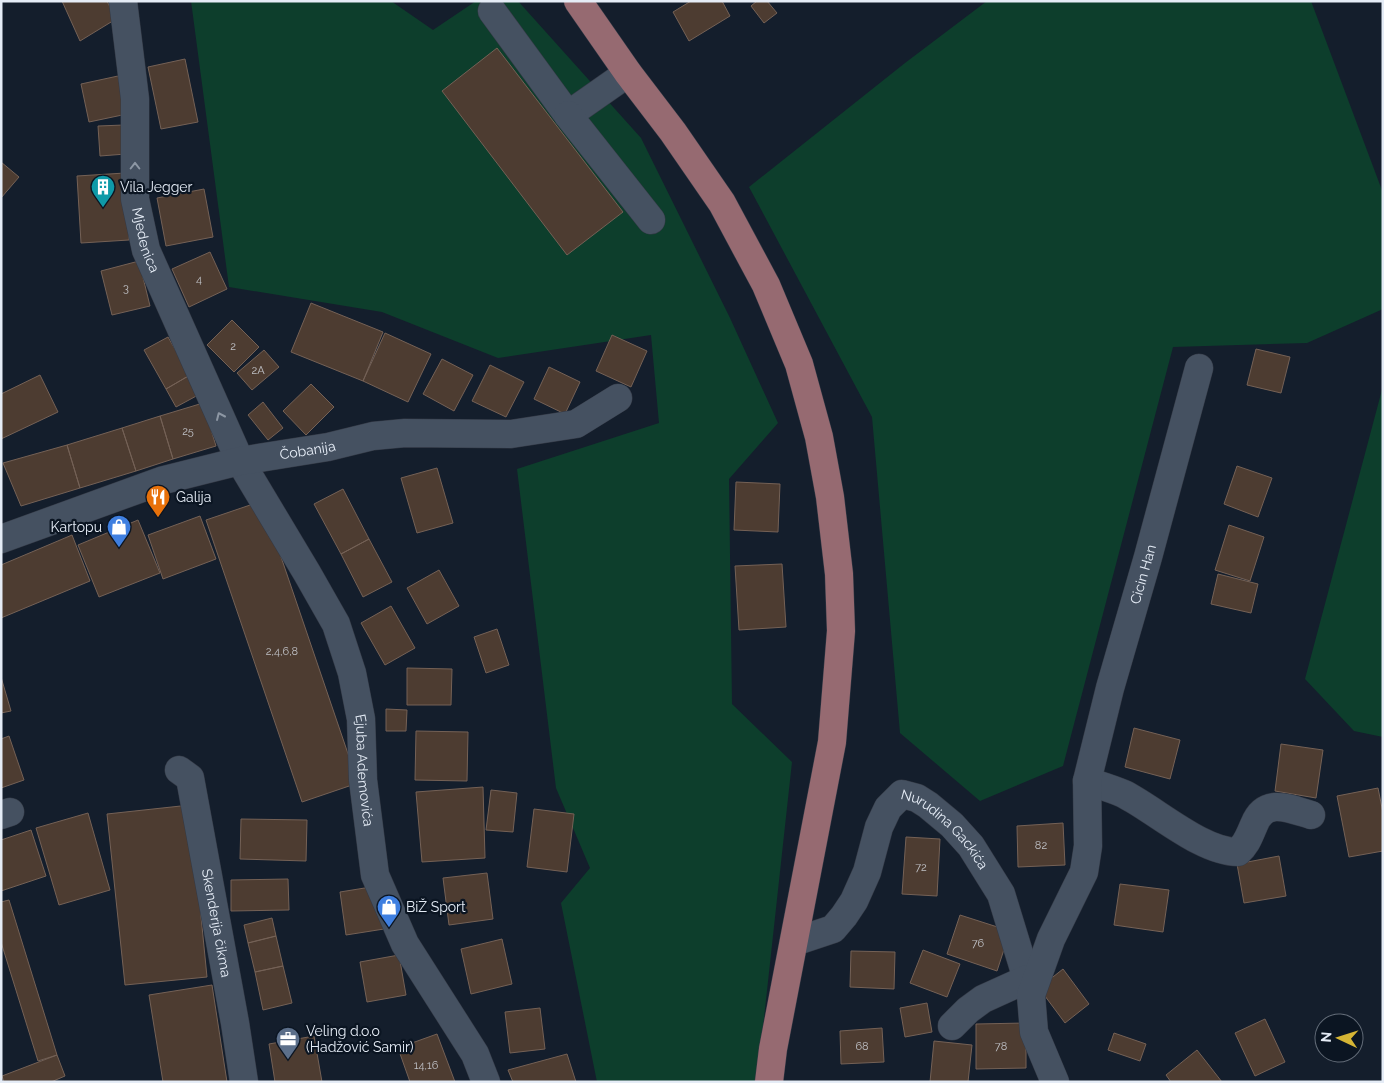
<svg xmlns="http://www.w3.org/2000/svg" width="1384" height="1083" font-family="Raleway,sans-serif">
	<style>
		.green { fill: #0d3e2c }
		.building { fill: #4d3c31; stroke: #746156 }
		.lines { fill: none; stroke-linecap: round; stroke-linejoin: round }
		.street-casing { stroke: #343a46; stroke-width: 29 }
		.primary-casing { stroke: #343a46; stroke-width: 29 }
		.street { stroke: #455161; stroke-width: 28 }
		.primary { stroke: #966a71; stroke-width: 28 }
		.oneway { stroke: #8d97a4 }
		.labels { text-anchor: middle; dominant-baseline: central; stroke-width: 4.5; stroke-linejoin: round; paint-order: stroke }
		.number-label { font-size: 11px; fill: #bfc0c5 }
		.poi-label { font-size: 14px; fill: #e5ecf6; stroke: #0b1522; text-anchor: start }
		.street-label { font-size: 14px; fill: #e5ecf6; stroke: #0b1522 }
	</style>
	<rect width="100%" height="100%" fill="#141e2c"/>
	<!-- green -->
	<path class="green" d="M191 1H391L433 30 476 1H518L641 138 730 318 778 423 729 479 732 704 792 762 757 1082H597L561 903 590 868 556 788 517 469 659 423 651 335 498 358 382 312 229 287Z
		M987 1H1311L1383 193V309L1307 343 1173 347 1063 766 980 801 900 733 872 417 749 187 905 63Z
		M1383 386V737L1354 731 1305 679Z"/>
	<!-- building -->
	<path class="building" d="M62 1H107L116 19 80 41Z
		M691 1H722L730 16 689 41 673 12Z
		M757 1H767L777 13 764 23 751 6Z
		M497 48 623 212 567 255 442 91Z
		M185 59 198 122 161 129 148 67Z
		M118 76 127 114 89 122 81 84Z
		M124 125 126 154 100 156 98 126Z
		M1 162 19 177 1 198Z
		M125 173 129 240 81 243 77 176Z
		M204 189 213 237 166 246 157 198Z
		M210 252 227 289 189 307 172 269Z
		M139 261 150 306 112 315 101 271Z
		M311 303 383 332 363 381 291 352Z
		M232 320 259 347 234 372 207 345Z
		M385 333 431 354 408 402 363 381Z
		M612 335 647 351 631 387 596 371Z
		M168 337 190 375 166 389 144 350Z
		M1256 349 1290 357 1281 393 1247 385Z
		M264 350 279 367 252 390 237 373Z
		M442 359 473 375 454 411 423 394Z
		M490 365 524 382 506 417 472 401Z
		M549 367 580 382 565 414 534 399Z
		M40 375 58 412 1 439V394Z
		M190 375 200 394 176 407 166 389Z
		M311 384 334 407 306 435 283 411Z
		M263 402 283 428 268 440 248 415Z
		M203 403 216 446 173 459 160 416Z
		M160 416 173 459 136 471 122 428Z
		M122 428 136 471 80 488 67 445Z
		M67 445 80 488 21 506 3 463Z
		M1237 466 1272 478 1258 517 1224 504Z
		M437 468 453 523 417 533 401 478Z
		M736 482 780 484 778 532 734 530Z
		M343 489 369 539 341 554 314 504Z
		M262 501 358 783 302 802 206 520Z
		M200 516 216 559 163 579 148 535Z
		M138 520 160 573 99 597 78 545Z
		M1229 525 1264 537 1250 581 1215 570Z
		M72 535 90 581 1 618V565Z
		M369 539 392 582 363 597 341 554Z
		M782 564 786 627 739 630 735 566Z
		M439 570 459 606 427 624 407 588Z
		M1218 574 1258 584 1251 613 1211 604Z
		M391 606 415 648 385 665 361 623Z
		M497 629 509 665 486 673 474 637Z
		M407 668 452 669 451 705H407Z
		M1 677 11 711 1 713Z
		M386 709 407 710 406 731H386Z
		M1134 728 1180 740 1170 779 1125 767Z
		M416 731 468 732 467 781 415 780Z
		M9 736 24 780 1 788V739Z
		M1281 744 1323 750 1316 798 1275 791Z
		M483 787 485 858 422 862 416 792Z
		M1378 788 1383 813V851L1349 857 1337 796Z
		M491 790 517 793 513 832 486 830Z
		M190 805 207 977 125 985 107 814Z
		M534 809 574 814 567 872 527 867Z
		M88 813 110 890 59 905 36 828Z
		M241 819 307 820 306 861 240 859Z
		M1063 823 1065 865 1018 867 1017 826Z
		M31 830 46 876 1 891V840Z
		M906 837 940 839 937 896 902 894Z
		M1279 856 1286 896 1244 903 1237 864Z
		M487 873 493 919 449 925 443 878Z
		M288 879 289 910 231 911V880Z
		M1120 884 1169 890 1163 932 1114 925Z
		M377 886 384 929 346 935 340 892Z
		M9 900 57 1055 38 1061 1 942V902Z
		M960 915 1010 931 997 971 947 954Z
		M272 918 276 936 248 943 244 925Z
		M276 936 283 966 255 972 248 943Z
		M502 939 512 984 471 994 461 949Z
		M923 950 960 964 947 997 910 983Z
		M851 951 895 952 894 989 850 987Z
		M399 955 406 995 367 1002 360 962Z
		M283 966 292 1003 263 1010 255 972Z
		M1063 969 1089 1004 1065 1023 1039 988Z
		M212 985 227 1082H163L149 995Z
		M927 1003 932 1032 905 1037 900 1008Z
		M540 1008 545 1049 510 1053 505 1012Z
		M1265 1019 1285 1062 1255 1076 1235 1033Z
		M1026 1023V1068L976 1069V1024Z
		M882 1028 884 1062 841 1064 840 1031Z
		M1114 1033 1146 1044 1140 1061 1108 1050Z
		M437 1034 455 1082H410L398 1048Z
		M314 1036 322 1082H275L269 1044Z
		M934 1041 972 1045 968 1082H930Z
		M1197 1050 1222 1082H1171L1166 1075Z
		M567 1054 576 1082H513L508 1070Z
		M57 1055 65 1076 51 1082H4L2 1076Z"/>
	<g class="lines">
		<defs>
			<g id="street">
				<path id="s1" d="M123 1 135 99V199L146 250 240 461 307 573 336 624 352 673 361 719 363 780 375 875 405 944 475 1054 486 1082"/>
				<path d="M492 11 568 115 628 73"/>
				<path d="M568 115 651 220"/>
				<path id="s2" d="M1 539 164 480 240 461 328 447 373 436 405 433 511 434 576 424 618 398"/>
				<path id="s3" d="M179 770 190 778 235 1023 244 1082"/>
				<path d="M1087 781C1099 785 1113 789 1124 794 1157 811 1202 852 1238 852 1247 844 1249 836 1254 825 1265 797 1288 808 1311 815"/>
				<path d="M1 815 10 812"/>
				<path id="s4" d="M794 942 833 929 844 916 854 901 867 872 879 827 888 808 902 794 917 798 928 805 952 825 971 846 1001 894 1027 979 1031 995"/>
				<path d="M952 1026 968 1010 983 999 1027 979"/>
				<path id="s5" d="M1055 1082 1034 1032 1031 995 1051 939 1084 872 1088 846 1087 781 1110 688 1148 557 1199 368"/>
			</g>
			<path id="primary" d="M578 1 628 73 673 132 722 203 766 285 799 364 819 437 830 497 839 574 841 631 832 742 773 1049 769 1082"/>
		</defs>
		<!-- street casing -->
		<use href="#street" class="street-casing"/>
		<!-- primary casing -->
		<use href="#primary" class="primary-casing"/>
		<!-- street -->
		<use href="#street" class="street"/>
		<!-- primary -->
		<use href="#primary" class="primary"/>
	</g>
	<!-- one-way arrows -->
	<defs><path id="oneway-chevron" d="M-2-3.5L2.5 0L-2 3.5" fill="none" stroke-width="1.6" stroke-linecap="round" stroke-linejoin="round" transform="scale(1.25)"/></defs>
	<g class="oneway">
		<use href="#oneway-chevron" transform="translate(135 166) rotate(-90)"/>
		<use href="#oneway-chevron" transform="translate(220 416) rotate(-114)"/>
	</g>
	<!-- icons -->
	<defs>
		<symbol id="building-pin" viewBox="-11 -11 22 30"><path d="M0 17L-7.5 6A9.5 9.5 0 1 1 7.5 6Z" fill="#0f9aa8" stroke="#0b1522"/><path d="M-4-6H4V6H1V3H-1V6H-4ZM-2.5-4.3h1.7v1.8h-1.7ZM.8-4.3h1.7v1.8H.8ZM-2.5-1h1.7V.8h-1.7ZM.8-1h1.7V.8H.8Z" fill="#fff"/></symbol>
		<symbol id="restaurant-pin" viewBox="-11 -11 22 30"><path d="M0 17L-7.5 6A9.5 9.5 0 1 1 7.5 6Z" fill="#e8710a" stroke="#0b1522"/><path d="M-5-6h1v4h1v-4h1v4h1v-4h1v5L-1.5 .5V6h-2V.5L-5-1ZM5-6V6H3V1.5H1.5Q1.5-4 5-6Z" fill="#fff"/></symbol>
		<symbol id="shop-pin" viewBox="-11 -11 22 30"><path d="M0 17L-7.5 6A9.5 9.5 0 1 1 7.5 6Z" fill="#3f7fe0" stroke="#0b1522"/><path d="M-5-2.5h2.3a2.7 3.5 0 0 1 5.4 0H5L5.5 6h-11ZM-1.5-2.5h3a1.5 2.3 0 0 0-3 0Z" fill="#fff"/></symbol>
		<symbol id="office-pin" viewBox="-11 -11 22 30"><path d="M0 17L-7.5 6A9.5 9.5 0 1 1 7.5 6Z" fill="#5c6f8a" stroke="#0b1522"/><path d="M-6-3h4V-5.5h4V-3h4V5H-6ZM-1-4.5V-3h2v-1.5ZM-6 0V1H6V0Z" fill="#fff"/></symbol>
	</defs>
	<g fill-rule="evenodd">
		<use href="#building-pin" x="89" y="173" width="28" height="38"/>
		<use href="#restaurant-pin" x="144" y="483" width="28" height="38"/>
		<use href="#shop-pin" x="105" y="513" width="28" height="38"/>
		<use href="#shop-pin" x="375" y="893" width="28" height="38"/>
		<use href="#office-pin" x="274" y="1025" width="28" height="38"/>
	</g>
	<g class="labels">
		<!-- number labels -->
		<g class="number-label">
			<text x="199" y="279">4</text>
			<text x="126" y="288">3</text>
			<text x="233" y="346">2</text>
			<text x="258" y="370">2A</text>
			<text x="188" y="431">25</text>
			<text x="282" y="651">2,4,6,8</text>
			<text x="1041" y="845">82</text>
			<text x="921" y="867">72</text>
			<text x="978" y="943">76</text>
			<text x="862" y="1046">68</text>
			<text x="1001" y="1046">78</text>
			<text x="426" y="1065">14,16</text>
		</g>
		<!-- poi labels -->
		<g class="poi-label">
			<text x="120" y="187">Vila Jegger</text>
			<text x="176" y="497">Galija</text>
			<text x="102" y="527" text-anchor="end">Kartopu</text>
			<text x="406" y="907">BiŽ Sport</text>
			<text x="306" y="1031">Veling d.o.o<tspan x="306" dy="16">(Hadžović Samir)</tspan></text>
		</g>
		<!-- street labels -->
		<g class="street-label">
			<text stroke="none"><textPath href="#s1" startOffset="241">Mjedenica</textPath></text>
			<text stroke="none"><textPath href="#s2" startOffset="320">Čobanija</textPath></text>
			<text stroke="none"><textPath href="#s5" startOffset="531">Cicin Han</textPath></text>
			<text stroke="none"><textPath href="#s1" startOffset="821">Ejuba Ademovića</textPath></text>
			<text stroke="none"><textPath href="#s4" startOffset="252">Nurudina Gackića</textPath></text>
			<text stroke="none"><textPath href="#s3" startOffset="161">Skenderija čikma</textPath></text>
		</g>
	</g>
	<!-- border -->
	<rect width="1384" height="1083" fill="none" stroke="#e5ecf6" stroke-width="5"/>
	<!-- north arrow -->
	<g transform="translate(1339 1038) rotate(274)"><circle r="24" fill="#0b1522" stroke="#626b77"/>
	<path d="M0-4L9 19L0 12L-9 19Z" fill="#d5b535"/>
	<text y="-8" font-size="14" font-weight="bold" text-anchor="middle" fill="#e5ecf6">N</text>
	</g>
</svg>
